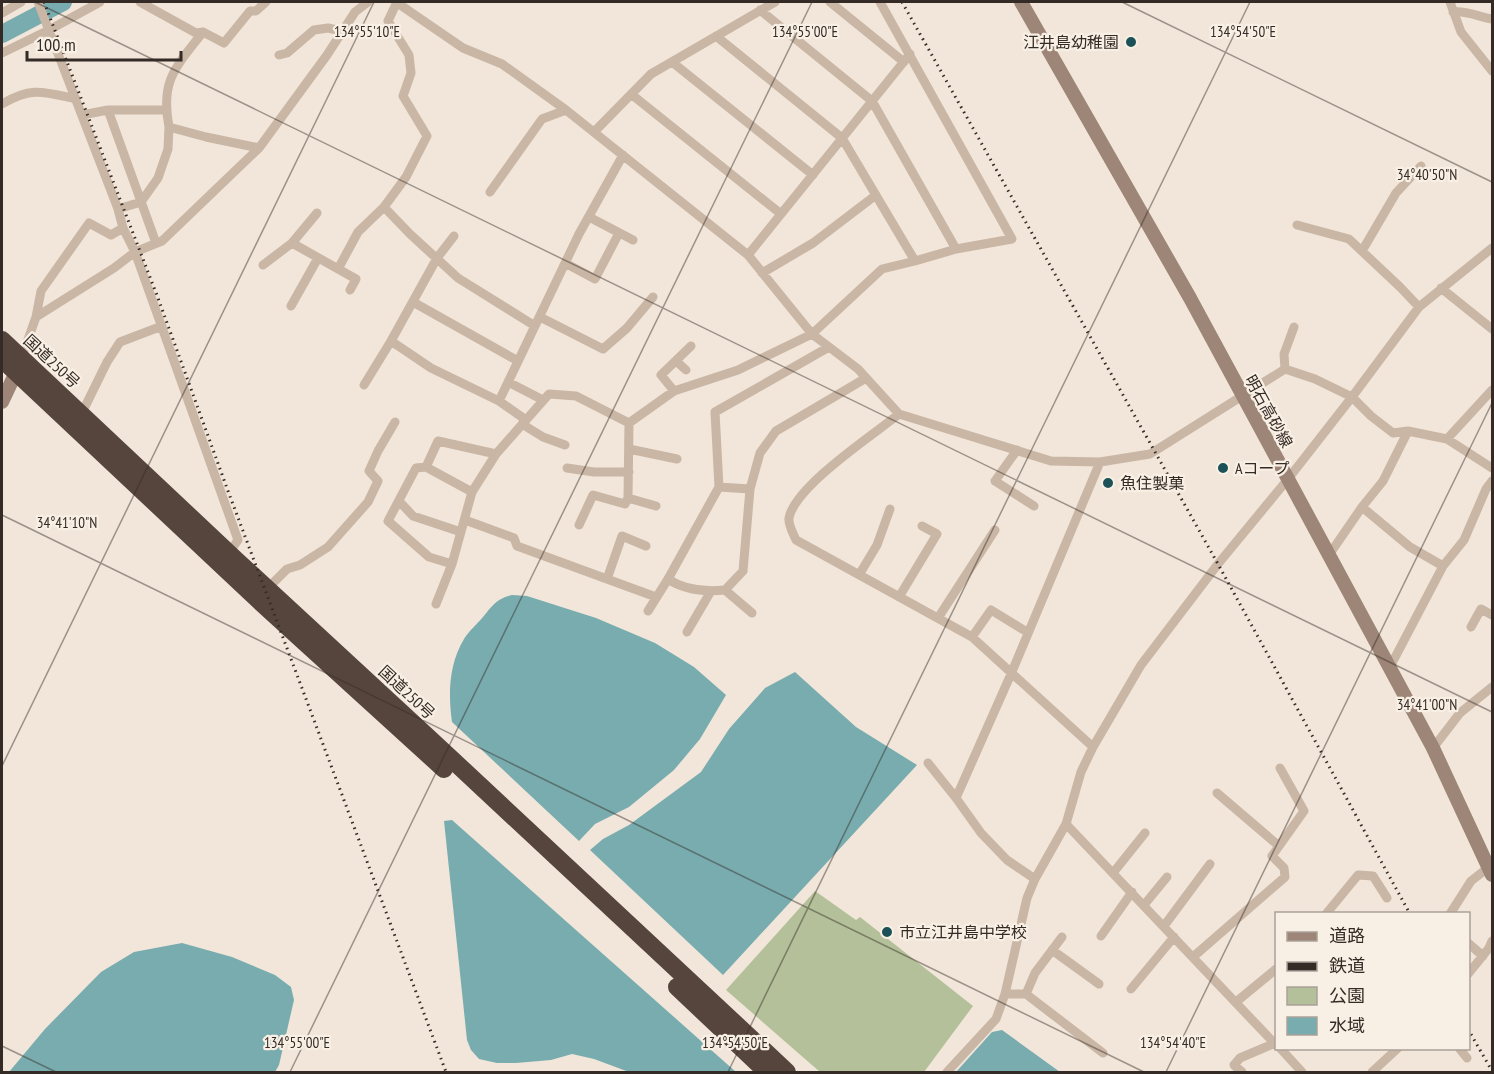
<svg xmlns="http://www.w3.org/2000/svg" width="1494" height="1074" font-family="'PT Sans Narrow','Noto Sans JP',sans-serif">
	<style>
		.green { fill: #b3c099 }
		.water { fill: #78acaf }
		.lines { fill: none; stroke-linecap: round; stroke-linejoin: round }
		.river { stroke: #78acaf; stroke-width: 18 }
		.street { stroke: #c9b6a5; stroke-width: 9 }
		.secondary { stroke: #9d8577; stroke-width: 14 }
		.highway { stroke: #56453d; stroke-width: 18 }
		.rail { stroke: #352b26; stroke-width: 3; stroke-dasharray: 1.5 4.5; stroke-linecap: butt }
		.ticks { fill: none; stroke: #352b26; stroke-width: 1.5; stroke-opacity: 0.45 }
		.poi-dot { fill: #1c5257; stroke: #f9f0e5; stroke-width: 2 }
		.labels { text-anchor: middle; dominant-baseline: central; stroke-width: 4.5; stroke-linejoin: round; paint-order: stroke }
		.poi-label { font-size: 16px; fill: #352b26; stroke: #f9f0e5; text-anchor: start }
		.street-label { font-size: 16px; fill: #352b26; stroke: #f9f0e5 }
		.ticks-label { font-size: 15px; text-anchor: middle; fill: #352b26; stroke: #f9f0e5; stroke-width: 4.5; stroke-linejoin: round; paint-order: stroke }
	</style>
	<rect width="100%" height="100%" fill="#f1e6d9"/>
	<!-- green -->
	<path class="green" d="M815 891 856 920 860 917 973 1006 924 1072H820L726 990Z"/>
	<!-- water -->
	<path class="water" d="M512 595 527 596 596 618 655 643 694 667 726 695 700 739 674 770 629 807 595 824 579 841 452 722C448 693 449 664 464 639 469 631 477 624 483 617 493 605 496 599 512 595Z
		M795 672 856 727 917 765 723 975 590 850 603 839 629 825 701 772 729 729 765 688Z
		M452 820 736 1072H629L594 1059 572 1054 551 1060 516 1063H497L479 1059 471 1050 467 1040 444 821Z
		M182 943 232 957 275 975 291 987 294 1000 279 1065 275 1072H9L45 1029 101 972 134 952Z
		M1002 1030 1060 1072H956L992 1032Z"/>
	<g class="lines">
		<!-- river -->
		<path class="river" d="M2 34 63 2"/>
		<!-- street -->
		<path class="street" d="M38 2 118 209 123 228 135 252 238 540 229 553
			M140 2 196 33 203 32 224 43 250 11H256L266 2
			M396 2 463 48 502 64 566 110 748 255 812 334 858 369 899 414 1051 461 1100 462 1150 454 1285 369 1315 379 1352 397 1371 416 1393 433 1408 431 1447 439 1492 468
			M830 2 904 62
			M1450 2 1461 32 1492 71
			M760 10 872 101 956 249
			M1453 12C1466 10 1479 17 1492 19
			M2 13 21 2
			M716 36 842 138 915 261
			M2 53 49 30 100 2
			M279 55 287 53 314 30 328 28 342 31
			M672 62 813 175
			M631 94 781 214
			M2 104C32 86 44 92 76 99
			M108 110 156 243
			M82 115 108 110H166
			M169 127C160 80 176 67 203 32
			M594 132 651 74 775 2
			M490 192 542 119 566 110
			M384 207 410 234 458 278 535 326
			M118 209 141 202 158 178 168 149 169 127 206 137 259 148
			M589 217 633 240
			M1297 225 1349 239 1400 287 1419 307
			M292 243 356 279 350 290
			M1362 251 1396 193 1421 166
			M748 255 910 54
			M565 263 595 279 619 233
			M263 265 292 243 317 213
			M338 269 358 232 384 207 406 177 427 136 403 96 411 73 409 55 388 21 397 2
			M762 273 813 243 876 195
			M1441 288 1492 329
			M413 302 518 361
			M291 306 318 258
			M36 317 41 291 89 223 111 235 123 228
			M540 317 603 349 627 328 653 297
			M391 341 431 368 499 401 526 420
			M21 359 36 317 114 268 135 252 162 241 259 148 327 55 355 12 368 2
			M676 361 686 370
			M1285 369 1284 354 1294 327
			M508 382 543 400
			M364 385 391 341 437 258 454 236
			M674 391 661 375 691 346
			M499 401 579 234 623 155
			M899 414C873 435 795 486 789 518 788 525 793 533 796 540L972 637 1093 747
			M81 415 107 362 120 342 162 326
			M522 424 543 437 565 445
			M1447 439 1492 390
			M629 449 677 459
			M1017 450 995 481 1034 506
			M426 467 472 492
			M567 468 594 472H629
			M719 487 750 489
			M628 498 656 506
			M399 501 413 516 461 532
			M1362 507 1410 547 1443 566
			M465 520 514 538 517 546 656 597
			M579 525 593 495 625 504 628 498 629 423 674 391 738 370 812 334 882 269 915 261 956 249 1012 239 880 2
			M1329 555 1362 507 1383 481 1408 431
			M452 564 429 557 388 521 416 468 426 467 438 441 496 454
			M859 575 877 545 890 509
			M607 579 622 536 646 546
			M668 579C684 590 705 592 725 590L743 571 750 489 760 453 776 431 866 378
			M267 589 287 569 300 565 328 547 368 502 378 481 369 471 378 451 395 422
			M725 590 752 613
			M899 597 937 534 922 526
			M436 604 452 564 472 492 496 454 549 394 576 396 629 423
			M648 611 668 579 719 487 715 412 829 347
			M938 618 995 530
			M1471 627 1481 609 1492 615
			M687 632 711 591
			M972 637 991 610 1027 632
			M1390 667 1443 566 1464 540 1486 489 1492 481
			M1433 748 1460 713 1492 687
			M928 763 956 798 981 833 1007 860 1035 879
			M1217 793 1279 846
			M956 798 1011 674 1100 462
			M1066 824 1276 1045
			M1113 873 1145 833
			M1144 905 1167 877
			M1326 914 1358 875 1373 876 1387 898
			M1450 914 1471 881 1489 867
			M1164 926 1210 864
			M1101 936 1132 892
			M1468 943 1483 956
			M1052 950 1099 984
			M1193 957 1285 877 1284 868 1272 856 1304 811 1280 768
			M1468 974 1489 948 1492 941
			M1131 989 1174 937
			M1005 994H1026L1103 1053
			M1026 994 1035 973 1062 937
			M1236 1002 1276 969
			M1280 1048 1302 1072
			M1459 1048 1467 1058
			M947 1072 996 1019 1005 994 1027 898 1035 879 1066 824 1081 772 1093 747 1141 665 1218 564 1288 479 1352 397 1419 307 1492 248
			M1242 1072 1234 1065 1240 1058 1275 1043
			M1372 1072 1398 1048"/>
		<!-- secondary -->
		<path class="secondary" d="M1021 2 1190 298 1288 479 1433 748 1492 875
			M2 402 19 366"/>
		<!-- highway -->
		<path class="highway" d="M2 340 236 560 429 738 787 1072
			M2 359 267 608 444 769
			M677 987 767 1072"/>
		<!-- rail -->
		<path class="rail" d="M44 2 158 298 228 491 446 1072
			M902 2 1218 564 1410 914
			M1468 1029 1492 1071"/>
	</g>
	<!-- ticks -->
	<path class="ticks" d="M35 2 1492 712M1122 2 1492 182M2 515 1144 1072M2 766 374 2M2 1046 56 1072M290 1072 812 2M728 1072 1250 2M1166 1072 1492 403"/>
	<!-- markers -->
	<g class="poi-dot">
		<circle cx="1131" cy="42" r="6"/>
		<circle cx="1223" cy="468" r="6"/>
		<circle cx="1108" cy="483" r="6"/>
		<circle cx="887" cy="932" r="6"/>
	</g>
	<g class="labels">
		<!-- poi labels -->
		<g class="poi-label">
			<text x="1119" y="42" text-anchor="end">江井島幼稚園</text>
			<text x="1235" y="468">Aコープ</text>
			<text x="1120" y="483">魚住製菓</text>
			<text x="899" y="932">市立江井島中学校</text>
		</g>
		<!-- street labels -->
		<g class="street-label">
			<text transform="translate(52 361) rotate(43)">国道250号</text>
			<text transform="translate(1269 411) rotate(61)">明石高砂線</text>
			<text transform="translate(407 692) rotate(43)">国道250号</text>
		</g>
	</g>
	<g class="ticks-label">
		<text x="367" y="37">134°55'10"E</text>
		<text x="805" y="37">134°55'00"E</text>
		<text x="1243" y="37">134°54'50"E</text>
		<text x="1427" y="180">34°40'50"N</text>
		<text x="67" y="528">34°41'10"N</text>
		<text x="1427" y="710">34°41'00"N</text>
		<text x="297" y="1048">134°55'00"E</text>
		<text x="735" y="1048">134°54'50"E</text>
		<text x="1173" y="1048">134°54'40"E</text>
	</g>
	<!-- border -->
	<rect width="1494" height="1074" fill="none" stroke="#352b26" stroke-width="6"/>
	<!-- legend -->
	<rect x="1275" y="912" width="195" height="138" fill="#f9f0e5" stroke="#aba199" stroke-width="1.5"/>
	<rect x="1287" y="932" width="30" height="9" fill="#9d8577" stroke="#aba199" stroke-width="1.5"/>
	<text x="1329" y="942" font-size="18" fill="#352b26">道路</text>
	<rect x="1287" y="962" width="30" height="9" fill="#352b26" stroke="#aba199" stroke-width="1.5"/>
	<text x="1329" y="972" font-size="18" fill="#352b26">鉄道</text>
	<rect x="1287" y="987" width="30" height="18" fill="#b3c099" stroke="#aba199" stroke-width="1.5"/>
	<text x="1329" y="1002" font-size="18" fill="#352b26">公園</text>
	<rect x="1287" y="1017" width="30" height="18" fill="#78acaf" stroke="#aba199" stroke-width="1.5"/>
	<text x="1329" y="1032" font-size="18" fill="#352b26">水域</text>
	<!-- scale -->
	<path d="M27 51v9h154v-9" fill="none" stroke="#352b26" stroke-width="3"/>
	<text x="36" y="51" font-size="18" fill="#352b26" stroke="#f9f0e5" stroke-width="4.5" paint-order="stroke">100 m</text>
</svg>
